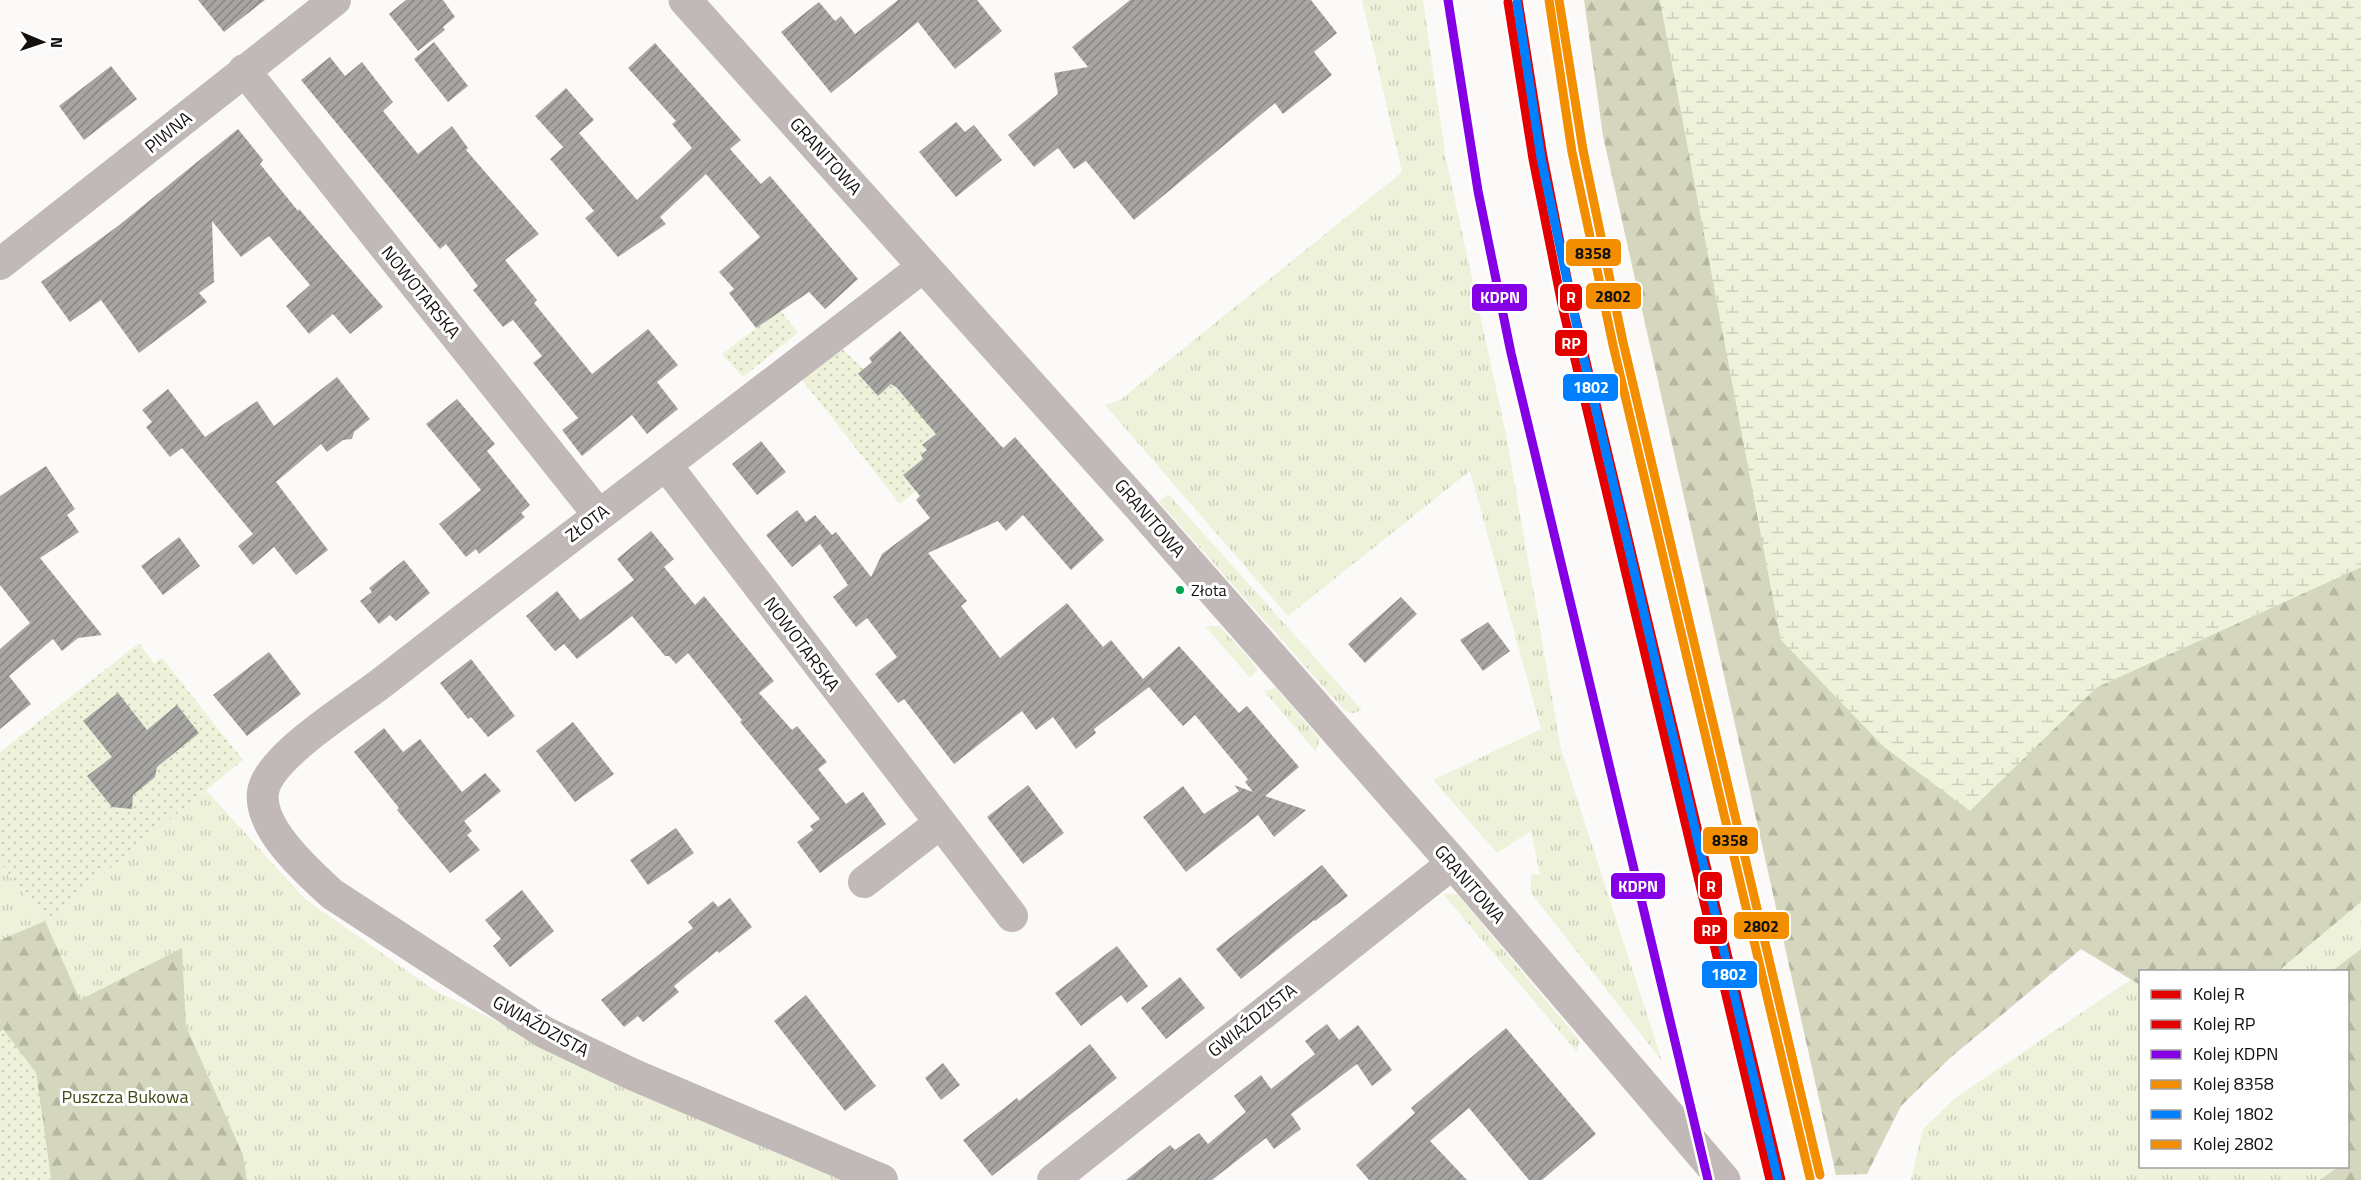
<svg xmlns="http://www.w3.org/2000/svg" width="2361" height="1180" font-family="'Titillium Web',sans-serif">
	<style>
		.grass { fill: url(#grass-tufts) }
		.forest { fill: url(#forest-firs) }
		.wetland { fill: url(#wetland-marsh) }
		.garden { fill: url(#garden-dots) }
		.building { fill: url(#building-hatch) }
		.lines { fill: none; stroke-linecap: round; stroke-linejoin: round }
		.minor { stroke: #c0b9b8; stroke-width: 32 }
		.tertiary { stroke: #c0b9b8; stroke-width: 33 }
		.rail-1-casing { stroke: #fff; stroke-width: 14 }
		.rail-2-casing { stroke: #fff; stroke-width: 14 }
		.rail-3-casing { stroke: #fff; stroke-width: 14 }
		.rail-4-casing { stroke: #fff; stroke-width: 14 }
		.rail-5-casing { stroke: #fff; stroke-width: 14 }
		.rail-6-casing { stroke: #fff; stroke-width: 14 }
		.rail-1 { stroke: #e50000; stroke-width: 9 }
		.rail-2 { stroke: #e50000; stroke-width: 9 }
		.rail-3 { stroke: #8500e5; stroke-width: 9 }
		.rail-4 { stroke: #f38e01; stroke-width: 9 }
		.rail-5 { stroke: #0080ff; stroke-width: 9 }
		.rail-6 { stroke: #f38e01; stroke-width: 9 }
		.bus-dot { fill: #00a651; stroke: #fff; stroke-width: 2 }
		.labels { text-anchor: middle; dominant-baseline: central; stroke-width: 6; stroke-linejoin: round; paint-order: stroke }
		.bus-label { font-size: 16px; fill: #14100d; stroke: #fff; text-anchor: start }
		.street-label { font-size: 18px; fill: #14100d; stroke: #fff }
		.park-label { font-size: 18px; fill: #434814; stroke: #fff }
		.line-badge { stroke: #fff; stroke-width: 2 }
		.badge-label { font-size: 16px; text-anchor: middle; font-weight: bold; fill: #fff }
		.pale-badge-label { font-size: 16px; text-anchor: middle; font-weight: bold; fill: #111 }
	</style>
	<defs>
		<pattern id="grass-tufts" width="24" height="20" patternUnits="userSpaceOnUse" patternTransform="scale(1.5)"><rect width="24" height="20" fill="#eff2da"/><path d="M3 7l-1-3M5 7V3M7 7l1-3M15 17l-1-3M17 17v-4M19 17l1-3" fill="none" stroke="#ccceba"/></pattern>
		<pattern id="forest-firs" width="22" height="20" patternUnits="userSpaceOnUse" patternTransform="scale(1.5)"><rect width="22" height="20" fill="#d4d6bd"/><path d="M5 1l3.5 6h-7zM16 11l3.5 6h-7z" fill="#b5b7a1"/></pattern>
		<pattern id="wetland-marsh" width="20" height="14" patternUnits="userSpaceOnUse" patternTransform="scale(1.5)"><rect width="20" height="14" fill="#eff2da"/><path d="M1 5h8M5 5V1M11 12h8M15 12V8" fill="none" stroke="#ccceba"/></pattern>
		<pattern id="garden-dots" width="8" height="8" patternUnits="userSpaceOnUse" patternTransform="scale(1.5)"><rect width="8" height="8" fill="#eff2da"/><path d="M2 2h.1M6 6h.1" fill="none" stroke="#ccceba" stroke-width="1.8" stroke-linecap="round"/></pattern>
		<pattern id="building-hatch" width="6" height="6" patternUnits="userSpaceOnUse" patternTransform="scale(1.5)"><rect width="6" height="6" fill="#a8a6a3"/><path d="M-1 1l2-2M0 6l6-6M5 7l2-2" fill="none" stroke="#888683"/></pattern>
	</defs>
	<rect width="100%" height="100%" fill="#fcfaf8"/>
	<!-- grass -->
	<path class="grass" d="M1362 0H1423L1446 159 1506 434 1561 749 1662 1061 1531 893V874L1540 875 1531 831 1497 853 1433 780 1541 729 1470 471 1288 616 1105 405 1120 400 1402 172Z
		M1168 494 1362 710 1351 714 1344 710 1159 502Z
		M1205 626H1220L1258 669 1250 678Z
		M1276 688 1320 739 1316 752 1264 691Z
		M206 790 305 899 434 990 566 1056 843 1180H247L243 1155 186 1026 182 948 80 1001 45 921 0 940V864L45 920Z
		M1443 894H1457L1580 1041 1577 1052Z
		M2361 902V949L2332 971 2246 972 2282 969Z
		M2133 978 2140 985V1166L2338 1167 2320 1180H1911L1923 1129 1955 1098Z"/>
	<!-- forest -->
	<path class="forest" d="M1584 0H1660L1781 640 1970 810 2097 687 2361 567V902L2281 969 2140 972V985L2081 949 1950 1058 1901 1106 1867 1174 1836 1175 1603 136Z
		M45 921 80 1000 182 948 186 1026 243 1155 247 1180H51L36 1073 3 1030 0 1032V940Z
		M2361 949V1180H2320L2338 1167 2348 1166V972L2332 971Z"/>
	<!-- wetland -->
	<path class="wetland" d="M1660 0H2361V567L2097 687 1970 811 1884 747 1781 640Z"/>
	<!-- garden -->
	<path class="garden" d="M780 310 798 333 743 377 722 354Z
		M842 349 864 369 858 375 876 394 890 382 896 389 900 386 936 434 922 445 927 450 921 455 923 459 903 475 916 491 900 504 802 380Z
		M139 643 154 663 162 658 243 760 45 921 0 863V752Z
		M3 1029 36 1073 51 1180H0V1032Z"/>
	<!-- building -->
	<path class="building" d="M198 0H265L224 32Z
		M406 0H443L455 17 443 27 445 30 418 51 389 14Z
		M898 0H977L1002 31 955 69 918 22 831 93 781 32 819 2 835 21 841 16 855 34Z
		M1130 0H1311L1337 33 1314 52 1332 75 1283 114 1275 103 1134 220 1086 161 1074 169 1058 148 1034 167 1008 135 1058 94 1054 73 1088 67 1072 47Z
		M434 42 468 86 448 102 414 59Z
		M655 43 741 140 730 149 761 184 770 176 858 279 825 309 809 292 756 328 729 293 734 289 719 272 760 237 706 174 660 217 666 224 618 257 585 218 594 211 550 159 579 133 637 200 692 148 672 124 676 121 628 68Z
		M330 57 345 76 362 62 393 102 383 111 418 154 452 126 468 148 466 150 539 234 505 260 537 300 534 303 592 374 648 329 678 365 657 382 678 409 647 434 632 415 582 456 562 430 578 418 533 363 542 356 513 320 503 327 473 290 478 286 446 244 440 249 301 80Z
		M111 66 137 99 84 140 59 106Z
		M566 88 594 120 563 147 535 116Z
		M956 122 965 132 974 125 1002 160 956 197 919 152Z
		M238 129 263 160 260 164 298 211 299 209 383 307 350 334 333 314 309 334 286 306 310 285 269 236 241 257 212 221 214 282 199 293 207 302 139 353 101 300 70 322 41 282 118 226Z
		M900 331 1003 448 1015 437 1104 540 1071 570 1023 515 1006 531 998 521 928 553 967 601 961 606 1000 658 1067 603 1103 647 1111 640 1143 679 1179 646 1239 713 1247 706 1299 767 1265 796 1306 810 1274 837 1258 815 1186 872 1143 817 1183 786 1204 814 1239 791 1234 785 1253 792 1245 782 1248 779 1195 715 1183 726 1149 687 1094 729 1096 733 1076 749 1053 717 1036 730 1022 711 954 764 904 699 898 703 875 674 897 657 867 618 856 627 833 597 848 585 820 544 792 567 766 535 797 510 806 522 815 515 832 535 823 542 836 532 871 577 882 554 930 518 916 500 920 496 903 475 923 459 921 455 927 450 922 445 936 434 897 388 891 384 878 396 858 374 872 362 869 358Z
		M337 377 370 419 354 432 352 439 343 440 327 452 321 444 276 482 328 550 296 575 274 547 253 565 238 546 253 534 182 448 170 457 146 427 152 422 142 410 168 389 205 437 257 401 274 426Z
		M457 399 495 444 487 451 530 505 521 513 525 517 479 554 476 549 466 557 439 524 481 490 426 424Z
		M761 441 786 472 757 495 732 464Z
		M46 466 75 509 67 515 79 532 40 558 102 635 78 638 62 651 53 639 9 676 31 704 0 729V649L30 623 0 585V496Z
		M651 531 674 559 664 567 695 605 704 596 774 681 759 693 792 730 797 726 827 762 818 769 846 804 863 792 886 824 820 873 797 842 813 830 810 826 820 819 740 722 742 720 688 653 676 664 669 656H665L632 616 577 659 564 644 555 651 526 616 557 591 580 620 634 580 617 559Z
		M179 537 200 566 163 595 141 566Z
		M404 560 430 593 396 621 390 615 379 624 360 601 372 592 369 588Z
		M1401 597 1417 614 1365 663 1348 644Z
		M1488 622 1510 651 1483 671 1460 640Z
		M269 652 301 694 247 736 213 695Z
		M471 659 515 716 488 737 471 717 468 719 440 683Z
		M118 693 147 730 177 705 199 733 157 767 155 777 133 795 132 809 112 807 87 776 112 757 83 721Z
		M573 722 614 774 575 802 536 751Z
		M384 728 403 752 420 739 462 792 485 773 501 791 464 821 472 831 467 835 480 850 450 873 397 810 399 808 354 752Z
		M1028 785 1064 833 1023 864 987 817Z
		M676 828 694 853 648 885 630 860Z
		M1322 865 1348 896 1315 921 1314 920 1241 979 1216 949Z
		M522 890 554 931 510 967 493 946 501 939 485 920Z
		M730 898 752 927 719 953 717 951 674 986 679 992 643 1022 638 1016 624 1027 601 1000 693 928 688 922 713 901 718 907Z
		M1117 946 1148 986 1127 1003 1121 995 1081 1026 1055 993Z
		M1180 977 1205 1008 1166 1039 1141 1008Z
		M806 995 876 1086 845 1111 774 1021Z
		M1327 1024 1339 1040 1358 1025 1392 1070 1372 1086 1357 1064 1291 1114 1301 1129 1274 1149 1266 1138 1212 1180H1126L1170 1145 1175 1150 1199 1133 1208 1144 1246 1112 1234 1096 1261 1075 1271 1089 1315 1054 1305 1041Z
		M1506 1028 1596 1134 1542 1180H1529L1469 1108 1430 1141 1467 1180H1369L1356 1165 1415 1113 1411 1108Z
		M1090 1044 1117 1078 992 1176 963 1140 1017 1098 1019 1101Z
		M943 1063 960 1085 941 1100 925 1078Z"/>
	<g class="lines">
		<!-- minor -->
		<path class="minor" d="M244 70 598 514
			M0 264 335 0
			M666 465 1012 916
			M864 882 939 824
			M882 1180 634 1075 544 1032 332 894C308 872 258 828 263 792 268 756 355 704 384 681 563 541 745 406 924 266
			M1053 1180 1453 863"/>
		<!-- tertiary -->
		<path class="tertiary" d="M685 0 1138 505 1453 863 1724 1180"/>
		<defs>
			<path id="rail-1" d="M1518 0 1543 157 1572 303 1781 1180"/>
			<path id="rail-2" d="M1508 2 1533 159 1562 305 1770 1180"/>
			<path id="rail-3" d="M1448 0 1478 191 1511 353 1708 1180"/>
			<path id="rail-4" d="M1549 0 1572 152 1613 345 1810 1178"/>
			<path id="rail-5" d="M1517 3 1541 158 1582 351 1778 1180"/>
			<path id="rail-6" d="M1559 0 1583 150 1623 342 1820 1175"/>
		</defs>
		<!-- rail-1 casing -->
		<use href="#rail-1" class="rail-1-casing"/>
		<!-- rail-2 casing -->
		<use href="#rail-2" class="rail-2-casing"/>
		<!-- rail-3 casing -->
		<use href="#rail-3" class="rail-3-casing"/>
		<!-- rail-4 casing -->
		<use href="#rail-4" class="rail-4-casing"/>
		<!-- rail-5 casing -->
		<use href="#rail-5" class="rail-5-casing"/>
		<!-- rail-6 casing -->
		<use href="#rail-6" class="rail-6-casing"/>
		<!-- rail-1 -->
		<use href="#rail-1" class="rail-1"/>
		<!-- rail-2 -->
		<use href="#rail-2" class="rail-2"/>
		<!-- rail-3 -->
		<use href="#rail-3" class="rail-3"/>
		<!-- rail-4 -->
		<use href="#rail-4" class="rail-4"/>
		<!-- rail-5 -->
		<use href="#rail-5" class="rail-5"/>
		<!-- rail-6 -->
		<use href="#rail-6" class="rail-6"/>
	</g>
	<!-- markers -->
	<circle class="bus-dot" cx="1180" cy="590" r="5"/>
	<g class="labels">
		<!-- bus labels -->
		<g class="bus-label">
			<text x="1191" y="590">Złota</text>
		</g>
		<!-- street labels -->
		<g class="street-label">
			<text transform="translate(168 132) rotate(-39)">PIWNA</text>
			<text transform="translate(826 156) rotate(48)">GRANITOWA</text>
			<text transform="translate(421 292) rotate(51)">NOWOTARSKA</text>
			<text transform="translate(1150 518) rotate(49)">GRANITOWA</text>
			<text transform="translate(587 523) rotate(-37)">ZŁOTA</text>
			<text transform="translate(802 644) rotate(53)">NOWOTARSKA</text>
			<text transform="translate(1470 884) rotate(49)">GRANITOWA</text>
			<text transform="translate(1252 1020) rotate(-38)">GWIAŹDZISTA</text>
			<text transform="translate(541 1026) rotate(29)">GWIAŹDZISTA</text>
		</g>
		<!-- park labels -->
		<g class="park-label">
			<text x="125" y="1096">Puszcza Bukowa</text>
		</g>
	</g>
	<g class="line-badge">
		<rect x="1565" y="238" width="57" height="29" rx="6" fill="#f38e01"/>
		<rect x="1585" y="282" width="57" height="28" rx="6" fill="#f38e01"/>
		<rect x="1559" y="283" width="24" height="29" rx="6" fill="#e50000"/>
		<rect x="1471" y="283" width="57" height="29" rx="6" fill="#8500e5"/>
		<rect x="1554" y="329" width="34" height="28" rx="6" fill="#e50000"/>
		<rect x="1562" y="373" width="57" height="29" rx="6" fill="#0080ff"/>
		<rect x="1702" y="826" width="57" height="29" rx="6" fill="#f38e01"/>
		<rect x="1699" y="871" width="24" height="29" rx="6" fill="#e50000"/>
		<rect x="1610" y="872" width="56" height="28" rx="6" fill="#8500e5"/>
		<rect x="1733" y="911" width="57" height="29" rx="6" fill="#f38e01"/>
		<rect x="1693" y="916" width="35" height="29" rx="6" fill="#e50000"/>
		<rect x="1701" y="960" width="57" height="29" rx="6" fill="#0080ff"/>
	</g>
	<g class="badge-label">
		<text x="1571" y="303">R</text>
		<text x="1500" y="303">KDPN</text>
		<text x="1571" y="349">RP</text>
		<text x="1591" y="393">1802</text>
		<text x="1711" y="892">R</text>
		<text x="1638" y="892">KDPN</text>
		<text x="1711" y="936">RP</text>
		<text x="1729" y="980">1802</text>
	</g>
	<g class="pale-badge-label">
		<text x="1593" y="259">8358</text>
		<text x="1613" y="302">2802</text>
		<text x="1730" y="846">8358</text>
		<text x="1761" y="932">2802</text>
	</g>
	<!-- legend -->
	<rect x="2139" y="970" width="210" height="198" fill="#ffffff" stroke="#a19f9e" stroke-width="1.5"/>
	<rect x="2151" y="990" width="30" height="9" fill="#e50000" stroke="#a19f9e" stroke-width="1.5"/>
	<text x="2193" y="1000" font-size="18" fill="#14100d">Kolej R</text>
	<rect x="2151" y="1020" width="30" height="9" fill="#e50000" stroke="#a19f9e" stroke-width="1.5"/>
	<text x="2193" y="1030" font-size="18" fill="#14100d">Kolej RP</text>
	<rect x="2151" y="1050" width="30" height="9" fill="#8500e5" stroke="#a19f9e" stroke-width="1.5"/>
	<text x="2193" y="1060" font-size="18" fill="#14100d">Kolej KDPN</text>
	<rect x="2151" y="1080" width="30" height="9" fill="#f38e01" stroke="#a19f9e" stroke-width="1.5"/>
	<text x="2193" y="1090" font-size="18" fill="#14100d">Kolej 8358</text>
	<rect x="2151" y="1110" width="30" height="9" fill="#0080ff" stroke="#a19f9e" stroke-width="1.5"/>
	<text x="2193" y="1120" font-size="18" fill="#14100d">Kolej 1802</text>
	<rect x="2151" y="1140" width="30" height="9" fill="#f38e01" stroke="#a19f9e" stroke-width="1.5"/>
	<text x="2193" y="1150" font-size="18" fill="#14100d">Kolej 2802</text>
	<!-- north arrow -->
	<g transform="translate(42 42) rotate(92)" stroke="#ffffff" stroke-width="4.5" paint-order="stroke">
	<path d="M0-4.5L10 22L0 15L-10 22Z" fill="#14100d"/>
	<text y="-9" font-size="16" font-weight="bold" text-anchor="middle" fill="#14100d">N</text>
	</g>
</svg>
